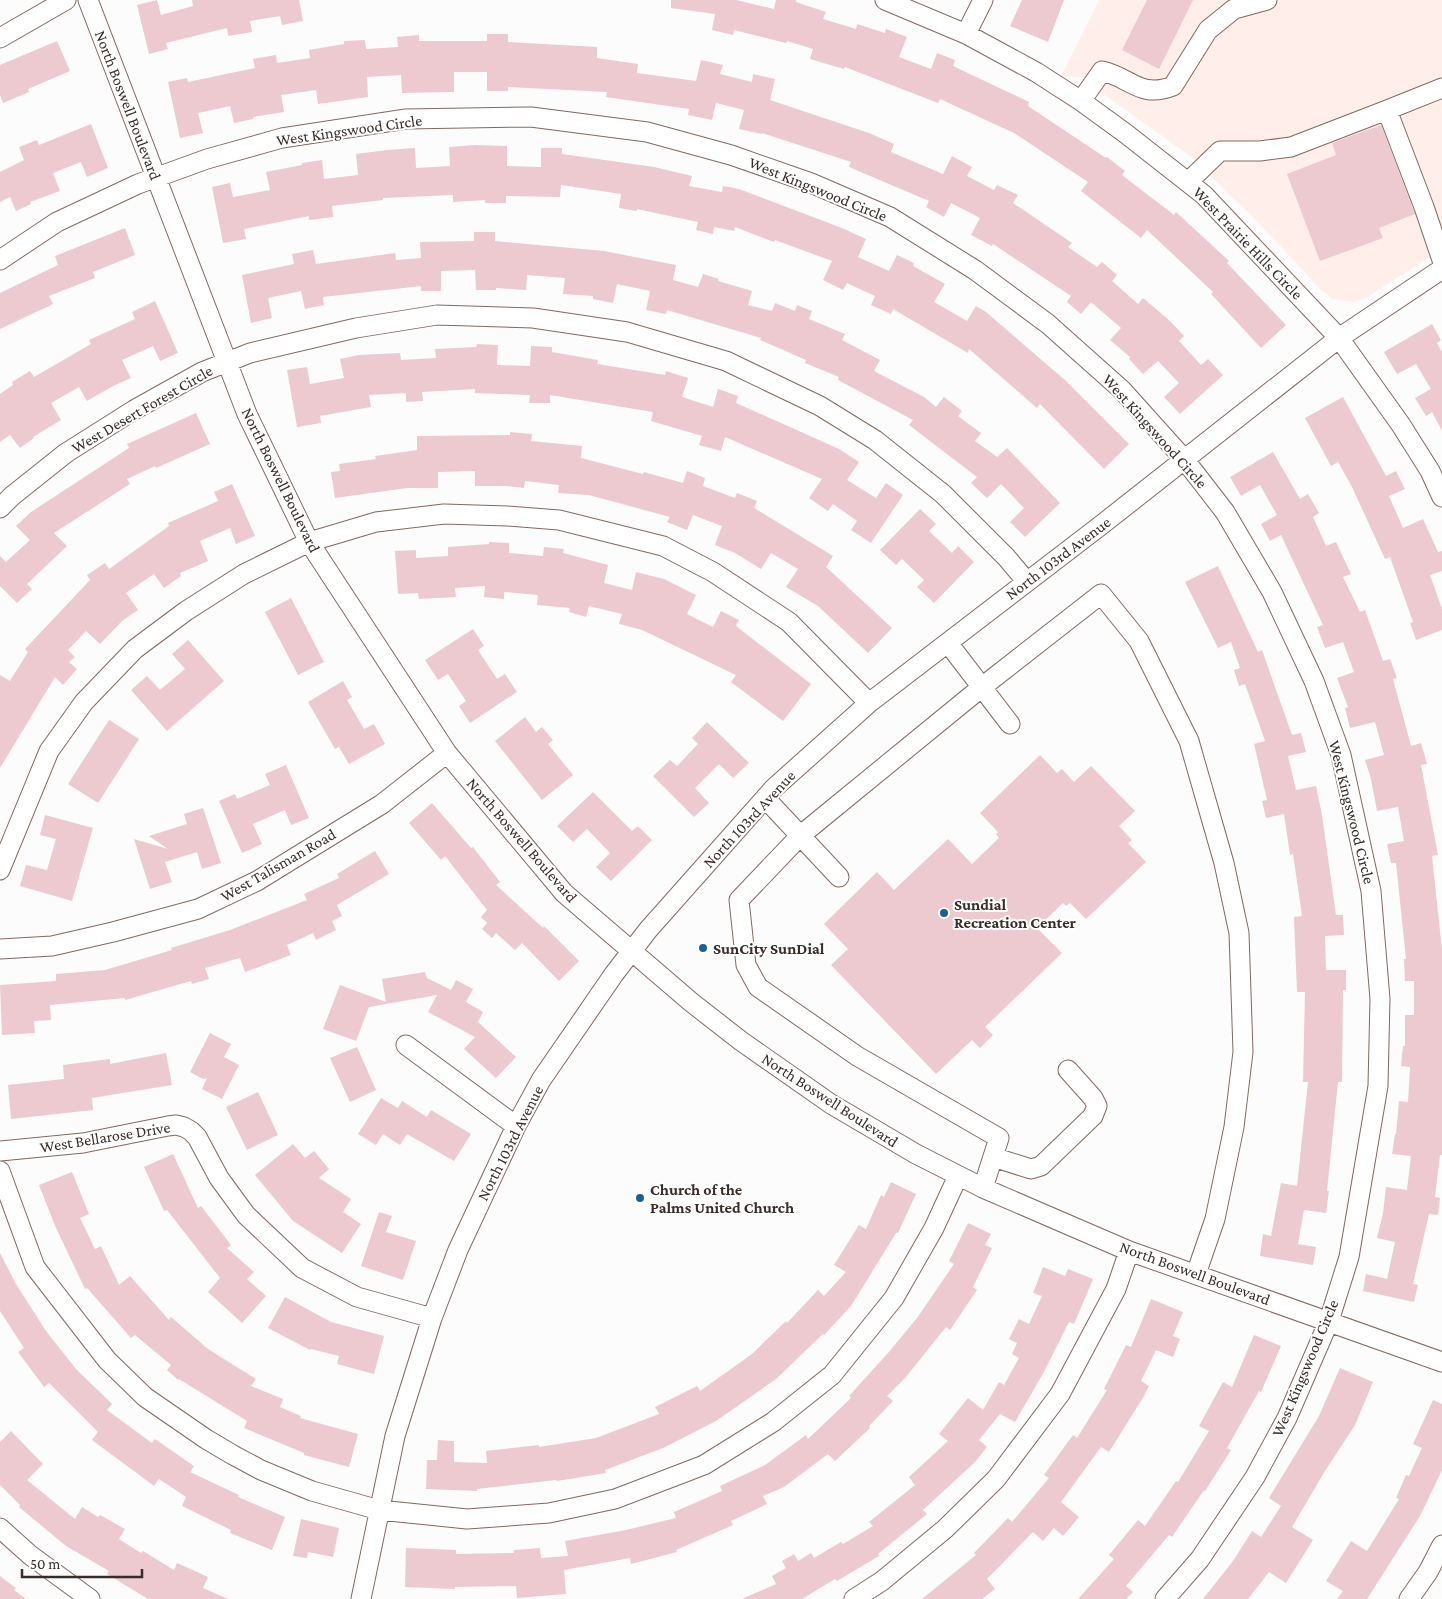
<svg xmlns="http://www.w3.org/2000/svg" width="1442" height="1599" font-family="'Crimson Pro',serif">
	<style>
		.built { fill: #ffeee9 }
		.building { fill: #eccacf }
		.lines { fill: none; stroke-linecap: round; stroke-linejoin: round }
		.minor-casing { stroke: #84685f; stroke-width: 21 }
		.minor { stroke: #fff; stroke-width: 19 }
		.poi-dot { fill: #186194; stroke: #fff; stroke-width: 2 }
		.labels { text-anchor: middle; dominant-baseline: central; stroke-width: 4; stroke-linejoin: round; paint-order: stroke }
		.street-label { font-size: 16px; fill: #382c28; stroke: #fff }
		.poi-label { font-size: 16px; font-weight: bold; fill: #382c28; stroke: #fff; text-anchor: start }
	</style>
	<rect width="100%" height="100%" fill="#fcfcfc"/>
	<!-- built -->
	<path class="built" d="M1099 0H1442V249L1366 298 1354 302 1332 299 1321 290 1256 220 1189 155 1081 78 1061 76Z"/>
	<!-- building -->
	<path class="building" d="M157 0 161 15 193 6 192 0H299L303 21 282 25 280 16 250 21 252 32 228 36 227 28 166 43 168 49 149 54 137 5Z
		M671 0H736L774 9 776 0H796V2L826 12 823 19 856 29 857 24 885 33 886 29 907 37 899 57 931 69 937 53 955 60 953 66 1029 102 1028 106 1106 158 1107 157 1125 171 1122 175 1174 215 1176 212 1229 261 1227 263 1286 325 1261 348 1211 294 1213 292 1147 230 1141 238 1081 191 1088 182 1014 133 940 99 938 103 845 67 844 69 810 59 813 49 787 41 786 43 734 30 733 35 712 30 715 14 671 8Z
		M1022 0H1064L1048 42 1010 26Z
		M1147 0H1193L1159 69 1122 50Z
		M487 34H508V42L597 47V58L638 64 637 73 696 81 701 60 723 65 720 74 752 82 753 74 775 79 770 100 869 133 894 144 891 152 943 174 952 156 972 167 967 176 994 190 997 185 1018 195 1013 203 1072 243 1068 247 1097 267 1102 262 1117 275 1112 281 1138 304 1143 298 1170 321 1184 336 1179 341 1201 365 1208 359 1223 375 1180 414 1164 397 1179 383 1158 361 1143 374 1129 359 1130 357 1110 340 1121 328 1091 302 1081 314 1067 302 1071 296 993 244 992 246 971 235 980 218 951 203 944 217 926 207 929 201 849 167 851 162 762 133V134L739 129 744 110 716 103 712 120 688 115 689 109 606 97 607 92 508 87V91H487V72H454V92L402 93 401 75 367 77 368 97 318 104 316 90 281 95 284 112 253 117V119L234 123 230 106 198 113 203 133 180 138 168 82 187 78 188 82 255 68 253 59 276 55 277 63 310 58 309 50 344 44V41L365 40 366 49 398 47 397 37 419 35V41H487Z
		M57 41 70 71 28 89 29 92 3 103 0 95V65Z
		M91 124 108 168 87 177 81 162 53 173 60 191 30 202 31 204 16 211 10 197 0 202V172L24 160 19 147 37 140 39 145Z
		M1381 125 1415 214 1379 228 1383 238 1320 261 1287 174 1336 155 1332 143Z
		M475 145 507 146V166L541 167V148H562V154L654 167 692 176 689 186 722 192 723 186 739 189 842 228 866 239 858 257 889 271 897 255 914 263 913 266 945 284 934 302 967 321 976 306 986 312 1066 381 1129 444 1104 469 1040 404 1037 408 969 349 968 353 893 309 891 314 871 305 875 296 847 283 843 290 823 280 832 261 775 240 774 242 735 227 734 231 714 227 713 234 696 230 698 222 637 209V211L619 208 621 194 561 185 560 197 506 196V203H485V200L453 202V195L383 198V200L332 206 333 217 309 220V216L244 229 246 239 223 243 212 187 230 183 233 197 270 190 266 172 302 165V163L322 160 324 179 358 175 356 154 387 150 415 148 416 168 450 166 449 147Z
		M125 228 135 255 93 272 95 278 49 296 53 304 0 329V293L58 265 55 256Z
		M474 232H495V241L604 251 676 265 673 280 698 287 703 274 719 279 718 281 752 291 748 305 772 311 775 303 795 311 797 305 812 311 809 319 845 334 842 340 880 360 874 371 924 397 936 407 944 397 962 411 958 416 981 433 975 441 997 457 1007 448 1060 503 1025 537 1010 522 1024 508 1001 484 987 498 971 483 977 477 909 425 913 420 838 380 839 377 805 363 806 360 760 340 761 338 667 310 666 314 646 310 650 291 617 284 613 303 593 299V296L563 294 565 278 527 275 526 290 496 288V290H476L475 270 441 271V291H421V286L323 297 324 305 305 309 301 291 268 298 272 318 251 323 242 275 294 264 292 254 313 250 316 264 395 253 396 260 421 258 420 242 474 241Z
		M155 301 178 353 160 361 153 346 122 360 131 378 113 386 87 401 79 387 51 403 61 420 33 437 34 438 20 448 10 435 0 442V394L13 385 12 382 30 371 34 377 91 344 89 340 135 319 132 312Z
		M1432 324 1441 340 1437 343 1442 352V431L1432 412 1426 416 1415 398 1431 389 1416 364 1397 374 1384 352Z
		M477 344 498 345 497 365 530 366 531 346 552 347V352L598 360 597 364 665 375 666 371 688 378 682 397 713 407 718 389 738 396 736 403 839 449 859 462 847 480 876 498 886 483 903 495 871 543 851 530 857 521 833 504 828 511 809 498 822 479 725 437 721 451 699 445 702 436 651 421 653 412 550 395V403H529L530 395 475 393V389L422 392 423 401 406 402V393L369 395 371 407 320 416 321 423 297 427 287 370 307 367 310 384 344 378 340 359 359 355 400 353 401 360 436 358 435 349 476 347Z
		M1343 397 1386 476 1396 471 1405 489 1389 496 1403 528 1423 519 1438 552 1442 551V571L1430 575 1442 609V630L1416 640 1410 623 1413 622 1390 557 1385 559 1352 487 1338 462 1331 466 1305 418Z
		M196 413 210 444 156 468 155 466 127 479 130 484 54 533 67 546 27 584 32 589 17 603 0 586V556L6 562 30 540 16 526 31 512 129 448 127 444Z
		M510 432 532 434 531 441 582 446 581 458 643 474 644 472 683 483 687 471 705 478 703 486 735 498 737 493 757 501 754 508 833 556 826 567 892 628 868 653 818 606 786 587 798 569 771 553 761 569 735 553 715 545 722 526 693 515 687 530 667 522 670 517 589 495 558 493 559 485 525 481 524 488 505 486H475V471L438 472V488H407L335 498 331 472 340 471 339 464 376 459 375 456 417 450V436L510 435Z
		M1273 452 1300 499 1308 494 1319 513 1313 517 1326 546 1336 542 1351 574 1343 577 1360 612 1365 610 1383 661 1390 659 1397 678 1393 679 1411 746 1421 743 1427 764 1421 765 1438 855 1432 856 1442 950V1155H1440L1435 1197 1440 1198 1438 1215 1429 1214 1413 1284 1418 1285 1414 1302 1363 1291 1366 1274 1387 1279 1395 1242 1377 1238 1383 1213 1386 1187 1407 1190 1411 1156 1392 1154 1395 1134H1396L1399 1101 1408 1102 1410 1067 1401 1066 1403 1046H1405V1015H1414V981H1405L1404 959H1406L1396 863H1391L1387 844 1404 841 1398 807 1377 811 1371 779 1365 760 1384 755 1375 722 1350 728 1345 708 1348 707 1337 678 1354 672 1343 642 1325 648 1317 627 1323 625 1281 535 1270 541 1261 524 1277 515 1260 485 1241 496 1230 477Z
		M232 484 255 536 236 544 230 528 200 541 208 561 180 573 181 576 164 588 154 574 126 593 138 610 122 621 100 644 86 631 68 650 75 657 69 662 77 669 63 685 55 677 0 768V675L10 681 28 652 25 649 90 580 87 575 105 563 109 569 169 526 168 523 218 501 214 492Z
		M920 509 936 524 929 531 952 553 958 546 974 562 934 603 917 587 924 580 902 559 896 565 880 550Z
		M489 542 509 543V553L543 556 544 547 564 549 563 553 608 565 604 583 632 590 636 572 664 579 696 595 687 614 713 627 721 611 739 620 736 626 811 684 783 721 731 682 736 675 642 630 619 624 622 614 589 606 586 617 569 612 570 608 537 605 538 595 504 592V599L484 597 485 586 455 588 456 597 419 599 418 593 398 594 395 551 416 550V558L448 556V547L489 544Z
		M1218 566 1258 652 1262 650 1292 735 1301 733 1306 752 1288 756 1296 790 1316 786 1322 815 1336 915H1343L1344 935 1325 936 1326 970H1346V990H1343L1342 1082H1338L1327 1191H1329L1326 1213 1304 1210 1298 1244 1316 1247 1313 1265 1260 1256 1263 1234 1271 1236 1281 1183 1297 1186 1308 1082H1303L1305 992H1297L1294 917 1302 916 1293 854 1290 855 1284 814 1266 818 1262 801 1267 800 1254 744 1265 741 1245 684 1239 686 1234 670 1240 668 1231 642 1218 648 1185 582Z
		M291 598 324 662 298 675 265 612Z
		M473 629 484 646 478 650 497 679 505 674 517 692 470 723 459 706 466 701 448 674 438 680 425 660Z
		M188 640 224 681 167 731 131 690 147 676 160 690 185 669 172 654Z
		M343 681 352 697 347 700 364 729 374 724 385 744 349 764 339 747 335 749 308 702Z
		M525 717 536 732 542 727 553 740 548 744 573 775 542 800 495 741Z
		M109 720 139 739 98 803 68 784Z
		M707 722 749 763 733 778 719 764 695 788 709 803 694 817 653 776 670 760 677 766 698 744 692 738Z
		M1040 755 1057 773 1062 769 1074 782 1091 766 1135 811 1119 826 1132 840 1128 843 1146 862 1086 919 1070 903 1066 906 1063 903 1037 928 1062 953 985 1027 993 1035 980 1048 972 1040 936 1074 831 965 848 949 824 924 877 872 894 890 948 839 972 864 999 838 996 834 998 832 980 813Z
		M286 765 309 818 291 825 285 810 253 824 262 844 242 853 219 801 235 794 237 799 270 785 265 774Z
		M593 792 632 831 638 826 652 840 611 881 596 867 610 853 587 829 573 842 557 826Z
		M432 803 471 848 473 847 500 882 496 885 543 928 544 926 579 961 559 981 522 943 515 950 496 933 492 938 482 929 487 923 481 917 487 910 445 856 441 860 409 823Z
		M203 808 221 863 202 869 197 852 165 862 172 882 150 889 134 839 168 849 149 836 187 824 184 814Z
		M45 815 93 828 72 901 20 886 26 865 47 870 56 839 40 835Z
		M375 851 389 874 337 905 342 916 332 921 336 930 316 940 313 933 287 945 291 955 245 972 240 958 205 968 209 979 192 984 191 981 125 1000V998L50 1005 51 1020 34 1021 35 1033 2 1035 0 985 56 981V974L105 970 172 950 171 948 230 930 307 900 304 894 339 878 337 874Z
		M425 972 427 978 451 990 456 980 473 989 466 1002 483 1012 478 1022 516 1057 496 1078 464 1049 475 1037 428 1012 437 995 369 1007 356 1041 323 1029 340 985 386 1002 382 979Z
		M210 1033 231 1044 224 1057 239 1065 222 1099 202 1089 207 1078 203 1079 190 1072Z
		M357 1047 376 1090 350 1102 330 1058Z
		M166 1053 172 1085 92 1098 93 1110 11 1119 8 1085 64 1079 63 1065 110 1059V1064Z
		M258 1092 278 1135 247 1150 226 1107Z
		M381 1098 398 1108 402 1101 427 1117 431 1110 471 1134 454 1161 407 1134 400 1145 383 1134 376 1145 358 1134Z
		M293 1144 305 1158 314 1151 329 1169 319 1178 351 1199 343 1212 361 1224 342 1253 293 1221 255 1175Z
		M173 1154 198 1208 201 1206 231 1245 227 1248 254 1272 247 1279 266 1296 242 1323 208 1292 220 1278 167 1210 164 1211 144 1167Z
		M72 1172 89 1214 80 1218 95 1249 101 1246 119 1285 130 1276 169 1320 171 1317 208 1349 256 1379 251 1386 283 1399 280 1407 301 1416 300 1418 358 1434 349 1467 304 1455V1453L244 1428 247 1421 179 1379 178 1380 167 1370 171 1365 135 1335 131 1338 87 1288 85 1289 56 1228 39 1185Z
		M891 1182 916 1194 898 1233H896L851 1306 824 1335 823 1334 776 1379 716 1421 663 1448 605 1470 606 1473 557 1481 556 1480 477 1489V1491L426 1489 427 1460H437L438 1440 454 1441V1462L487 1463 486 1451 539 1445V1447L596 1438 659 1414 655 1407 697 1386 700 1391 752 1354 786 1321 787 1323 818 1290 824 1296 846 1272 834 1265 859 1225 866 1229 881 1195 884 1197Z
		M379 1212 392 1216 386 1232 416 1241 403 1280 361 1266Z
		M968 1223 991 1234 985 1245 992 1248 973 1287 977 1290 950 1330 946 1327 905 1378 887 1396 893 1401 869 1426 870 1428 835 1461 828 1454 784 1487 763 1496 767 1504 731 1521 733 1525 676 1550 677 1552 631 1564 630 1558 564 1570 566 1594 517 1598 516 1586 455 1587V1589L405 1587 406 1548 456 1550V1554L514 1553V1550L540 1548 541 1558 568 1556 565 1541 626 1530 676 1518 674 1512 722 1491 720 1486 765 1465 806 1435 808 1439 851 1398 849 1396 888 1353 917 1318 954 1264 949 1261Z
		M0 1253 16 1284 46 1331 76 1369 112 1404 107 1410 152 1443 155 1439 194 1466 190 1472 239 1495 238 1497 285 1517 272 1550 230 1533 231 1530 182 1506 186 1497 159 1479 154 1486 92 1440 98 1432 49 1383 44 1387 18 1352 24 1348 0 1311Z
		M1043 1267 1065 1276 1068 1269 1093 1279 1074 1324 1069 1322 1045 1370 1015 1422 1000 1414 979 1440 987 1447 975 1462 923 1510 927 1514 878 1554 879 1556 837 1581 835 1579 802 1599H742L776 1584 772 1576 786 1568 782 1561 794 1554 798 1561 811 1553 814 1558 841 1542 843 1544 873 1526 869 1522 915 1485 909 1477 948 1441 939 1434 968 1398 983 1410 999 1382 1004 1385 1019 1358 1012 1354 1017 1343 1009 1339 1019 1319 1029 1324 1042 1296 1033 1293Z
		M285 1297 331 1322 384 1336 374 1374 337 1364 339 1356 311 1349 310 1350 268 1328Z
		M1151 1299 1183 1312 1173 1336 1180 1339 1173 1357 1156 1350 1141 1381 1149 1386 1144 1396 1109 1452 1101 1447 1061 1502 1079 1517 1063 1536 1054 1528 1043 1541 1033 1532 987 1579 995 1589 982 1599H922L976 1555 974 1553 1008 1518 1012 1522 1049 1478 1044 1475 1073 1435 1077 1438 1107 1390 1104 1389 1126 1345 1131 1347Z
		M1254 1335 1281 1346 1261 1392 1259 1391 1227 1448 1231 1450 1205 1491 1204 1490 1172 1537 1169 1535 1126 1586 1133 1592 1126 1599H1078L1114 1559 1109 1555 1138 1520 1145 1526 1176 1481 1178 1482 1209 1431 1199 1426 1223 1382 1232 1387Z
		M1340 1368 1373 1382 1355 1425 1325 1471 1292 1527 1313 1540 1286 1583 1269 1572 1248 1599H1203L1233 1561 1252 1531 1261 1537 1281 1506 1269 1498 1319 1416Z
		M1433 1400 1442 1404V1470L1420 1516 1367 1599H1337L1343 1591 1326 1581 1351 1541 1367 1551 1399 1499 1396 1498 1406 1475 1409 1476 1422 1448 1413 1444Z
		M11 1431 43 1464 27 1480 75 1519 82 1507 98 1517 100 1515 125 1529 119 1539 141 1553 143 1551 174 1570 177 1563 208 1577 203 1588 228 1599H148L107 1574 109 1571 66 1546 19 1507 20 1505 0 1485V1442Z
		M301 1519 339 1528 333 1557 308 1552 307 1558 293 1556Z
		M0 1576 16 1588 14 1590 26 1599H0Z"/>
	<g class="lines">
		<defs>
			<path id="minor" d="M88 0 247 414 309 542 447 753 564 893 691 1002 741 1041 831 1104 916 1154 983 1188 1129 1251 1442 1362
				M885 0 966 34 1036 72 1081 101 1125 133 1204 195 1339 338 1401 425 1430 471 1442 497
				M966 34 983 0
				M0 38 66 0
				M1081 101 1102 71C1130 77 1140 99 1173 86L1208 30 1234 9 1267 0
				M1387 110 1442 88
				M1188 182 1220 151H1260L1291 147 1387 110 1424 207 1442 260
				M0 260 57 222 138 184 207 159 282 138 406 119 531 117 647 132 731 155 811 183 890 217 975 270 1048 324 1122 390 1184 459 1225 512 1272 592 1314 681 1341 755 1371 891 1380 999 1378 1086 1349 1257 1329 1321 1287 1418 1255 1477 1200 1559 1165 1599
				M0 508 12 496 66 453 134 410 202 372 250 353 356 328 437 315 533 318 627 332 726 361 820 406 875 440 943 494 1006 557 1027 582
				M948 643 1010 724
				M765 798 839 877
				M0 870 49 751 84 702 135 649 186 611 244 574 309 542 376 522 444 514 507 516 559 520 663 546 713 572 789 622 869 703
				M0 949 52 946 113 932 198 909 257 881 382 804 447 753
				M406 1045 516 1126
				M0 1151 83 1143 168 1126 176 1125 184 1127 191 1131 197 1137 219 1178 246 1215 302 1268 357 1297 432 1318
				M993 1157 1031 1169 1041 1166 1093 1116 1097 1106 1093 1098 1068 1070
				M0 1171 35 1267 107 1360 145 1397 206 1439 233 1455 261 1470 312 1491 379 1510 467 1519 549 1513 615 1499 704 1465 773 1422 832 1375 894 1298 934 1228 958 1176
				M983 1188 999 1138 857 1056 758 987 746 965 739 900 801 835 982 687 1101 594 1139 641 1189 741 1224 863 1239 933 1243 1052 1234 1127 1215 1219 1196 1274
				M0 1528 30 1555 90 1599
				M361 1599 395 1436 432 1318 458 1250 516 1126 541 1080 614 974 648 930 774 788 869 703 1100 526 1339 338 1442 269
				M854 1599 882 1581 945 1529 996 1479 1060 1394 1116 1289 1129 1251
				M1409 1599 1428 1572 1442 1545"/>
		</defs>
		<!-- minor casing -->
		<use href="#minor" class="minor-casing"/>
		<!-- minor -->
		<use href="#minor" class="minor"/>
	</g>
	<!-- markers -->
	<g class="poi-dot">
		<circle cx="944" cy="913" r="5"/>
		<circle cx="703" cy="948" r="5"/>
		<circle cx="640" cy="1198" r="5"/>
	</g>
	<g class="labels">
		<!-- street labels -->
		<g class="street-label">
			<text transform="translate(128 105) rotate(69)">North Boswell Boulevard</text>
			<text transform="translate(349 130) rotate(-8)">West Kingswood Circle</text>
			<text transform="translate(818 189) rotate(22)">West Kingswood Circle</text>
			<text transform="translate(1248 243) rotate(46)">West Prairie Hills Circle</text>
			<text transform="translate(142 409) rotate(-30)">West Desert Forest Circle</text>
			<text transform="translate(1155 431) rotate(48)">West Kingswood Circle</text>
			<text transform="translate(281 480) rotate(64)">North Boswell Boulevard</text>
			<text transform="translate(1058 558) rotate(-37)">North 103rd Avenue</text>
			<text transform="translate(1352 812) rotate(76)">West Kingswood Circle</text>
			<text transform="translate(749 819) rotate(-47)">North 103rd Avenue</text>
			<text transform="translate(522 840) rotate(49)">North Boswell Boulevard</text>
			<text transform="translate(278 865) rotate(-30)">West Talisman Road</text>
			<text transform="translate(830 1100) rotate(33)">North Boswell Boulevard</text>
			<text transform="translate(105 1137) rotate(-9)">West Bellarose Drive</text>
			<text transform="translate(510 1143) rotate(-63)">North 103rd Avenue</text>
			<text transform="translate(1195 1273) rotate(20)">North Boswell Boulevard</text>
			<text transform="translate(1305 1368) rotate(-67)">West Kingswood Circle</text>
		</g>
		<!-- poi labels -->
		<g class="poi-label">
			<text x="954" y="904">Sundial<tspan x="954" dy="18">Recreation Center</tspan></text>
			<text x="713" y="948">SunCity SunDial</text>
			<text x="650" y="1189">Church of the<tspan x="650" dy="18">Palms United Church</tspan></text>
		</g>
	</g>
	<!-- scale -->
	<path d="M22 1569v8h120v-8" fill="none" stroke="#382c28" stroke-width="2.5"/>
	<text x="30" y="1569" font-size="15" fill="#382c28" stroke="#ffffff" stroke-width="4" paint-order="stroke">50 m</text>
</svg>
